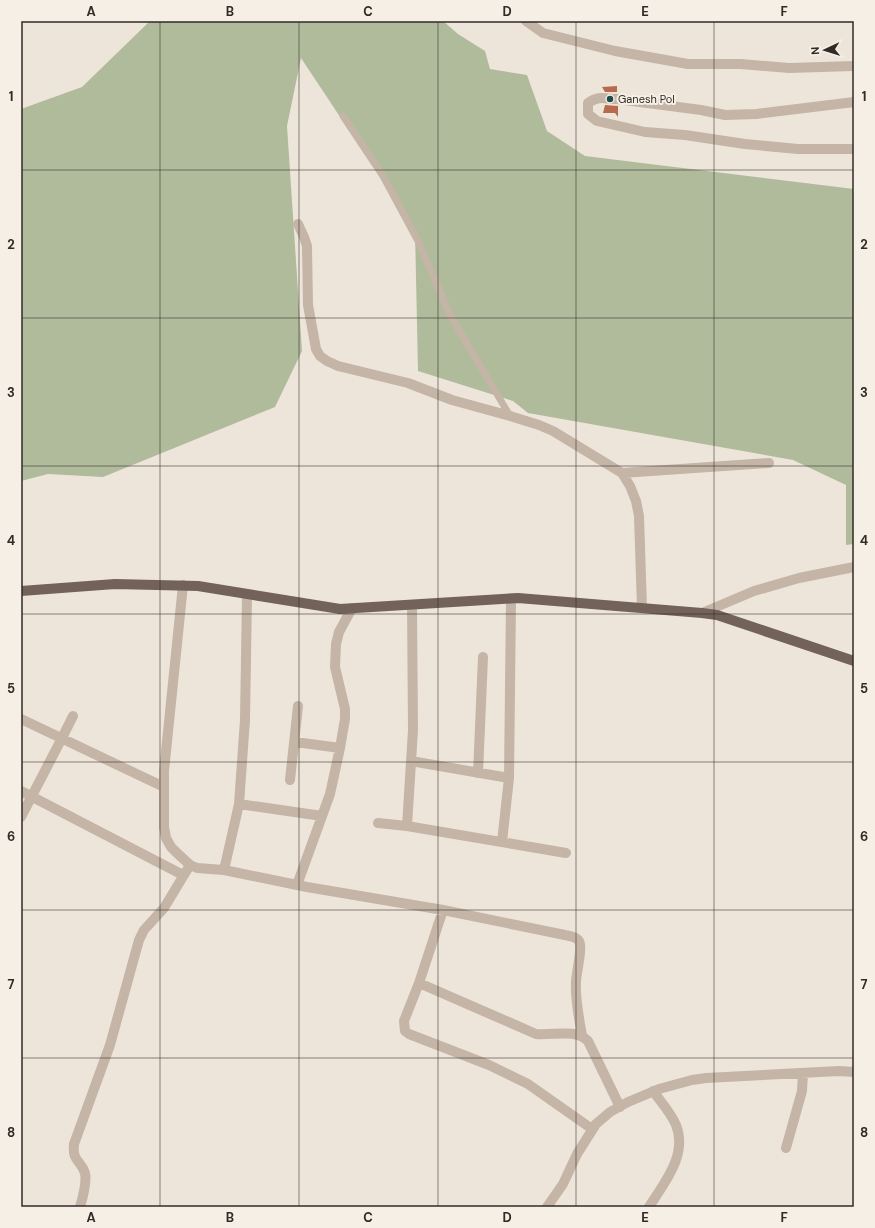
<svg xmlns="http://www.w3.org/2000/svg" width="875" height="1228" font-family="'DM Sans',sans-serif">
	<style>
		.green { fill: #b0bb9c }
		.building { fill: #b76a4e }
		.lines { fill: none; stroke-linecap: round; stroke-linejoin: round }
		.service { stroke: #c4b5a7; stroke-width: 7 }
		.minor { stroke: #c4b5a7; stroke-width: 10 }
		.tertiary { stroke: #c4b5a7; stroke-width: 10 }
		.primary { stroke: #726259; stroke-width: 10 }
		.grid { fill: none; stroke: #322a27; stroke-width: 1; stroke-opacity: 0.55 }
		.poi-dot { fill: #214a4e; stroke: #f6efe5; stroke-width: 1.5 }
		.labels { text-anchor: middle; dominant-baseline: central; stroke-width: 4; stroke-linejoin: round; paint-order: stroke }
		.poi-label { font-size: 11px; fill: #322a27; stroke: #f6efe5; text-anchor: start }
		.neatline { fill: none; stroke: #322a27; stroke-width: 1.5 }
		.grid-label { font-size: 13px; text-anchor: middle; font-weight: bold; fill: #322a27 }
	</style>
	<rect width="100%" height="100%" fill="#eee5da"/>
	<!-- green -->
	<path class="green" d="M150 21H443L458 34 485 51 490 69 527 75 547 131 585 156 854 189V544L846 545V485L793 460 528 413 513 401 418 371 415 230 301 58 287 126 302 351 275 407 103 477 48 474 21 481V109L82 87Z"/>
	<!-- building -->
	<path class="building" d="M617 86V92H605L602 87Z
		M605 105 618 106V117L615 113H603Z"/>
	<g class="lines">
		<!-- service -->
		<path class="service" d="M343 116 383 176 418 241 450 315 510 416"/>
		<!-- minor -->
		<path class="minor" d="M298 224 304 237 307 246 308 305 316 349 320 356 327 361 338 366 408 383 452 400 510 416 539 425 553 431 622 473 630 486 636 501 639 516 642 608
			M622 473 769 463
			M183 585 164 771V827L166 838 171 847 177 853 190 865 197 868 224 870 307 887 443 910 565 935C569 936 577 937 579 941 583 948 576 973 576 982 575 1000 579 1018 582 1035
			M702 613 754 591 799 578 854 567
			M21 719 164 787
			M295 742 340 748
			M411 761 509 778
			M478 773 483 657
			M290 780 298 706
			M21 791 183 875
			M239 804 322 816
			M21 817 62 738 73 716
			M378 823 407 826 566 853
			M407 826 413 730 412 605
			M502 842 509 778 511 599
			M224 870 239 804 245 720 247 595
			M297 885 330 794 340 748 345 719V709L335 667 336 644 339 632 352 608
			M443 910 419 983 404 1021 405 1031 409 1034 489 1065 528 1084 592 1129
			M419 983 536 1034C553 1036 575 1028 588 1041L620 1107
			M786 1148 802 1091 803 1073
			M80 1207C83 1197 87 1183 85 1173 81 1160 72 1162 74 1144L110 1045 139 940 144 930 164 908 190 865
			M547 1207 563 1184 577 1154 596 1124 610 1112 628 1102 659 1089 692 1080 706 1078 839 1071 854 1072
			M649 1207C664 1183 688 1155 676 1125 671 1113 661 1102 653 1091"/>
		<!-- tertiary -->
		<path class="tertiary" d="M526 21 543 33 615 51 688 64H741L789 68 854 66
			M854 102 756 114 725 115 701 110 617 99C604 99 600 95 588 103V114L597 121 645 132 685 135 745 144 798 149H854"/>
		<!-- primary -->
		<path class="primary" d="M21 591 115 584 198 586 340 609 518 598 702 613 717 615 854 661"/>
	</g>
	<!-- grid -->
	<path class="grid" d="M160 21V1207M299 21V1207M438 21V1207M576 21V1207M714 21V1207M21 170H854M21 318H854M21 466H854M21 614H854M21 762H854M21 910H854M21 1058H854"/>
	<!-- markers -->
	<circle class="poi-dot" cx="610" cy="99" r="4"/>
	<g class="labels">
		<!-- poi labels -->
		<g class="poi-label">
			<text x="618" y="99">Ganesh Pol</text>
		</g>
	</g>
	<!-- border -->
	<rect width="875" height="1228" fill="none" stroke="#f6efe5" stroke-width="44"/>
	<!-- north arrow -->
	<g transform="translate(825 50) rotate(266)" stroke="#f6efe5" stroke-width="3" paint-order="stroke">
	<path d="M0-3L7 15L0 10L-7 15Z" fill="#322a27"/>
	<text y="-6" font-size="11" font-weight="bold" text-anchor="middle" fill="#322a27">N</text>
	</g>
	<rect x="22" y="22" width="831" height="1184" class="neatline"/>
	<g class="grid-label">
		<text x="91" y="16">A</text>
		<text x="230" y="16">B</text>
		<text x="368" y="16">C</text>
		<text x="507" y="16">D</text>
		<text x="645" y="16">E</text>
		<text x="784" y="16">F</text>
		<text x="11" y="101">1</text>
		<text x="864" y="101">1</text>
		<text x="11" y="249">2</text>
		<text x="864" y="249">2</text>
		<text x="11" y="397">3</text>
		<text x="864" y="397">3</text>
		<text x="11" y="545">4</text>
		<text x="864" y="545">4</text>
		<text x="11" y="693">5</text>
		<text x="864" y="693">5</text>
		<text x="11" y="841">6</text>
		<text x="864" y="841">6</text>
		<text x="11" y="989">7</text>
		<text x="864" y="989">7</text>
		<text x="11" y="1137">8</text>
		<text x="864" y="1137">8</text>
		<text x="91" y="1222">A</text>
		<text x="230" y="1222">B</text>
		<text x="368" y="1222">C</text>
		<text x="507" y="1222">D</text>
		<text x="645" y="1222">E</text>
		<text x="784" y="1222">F</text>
	</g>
</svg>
